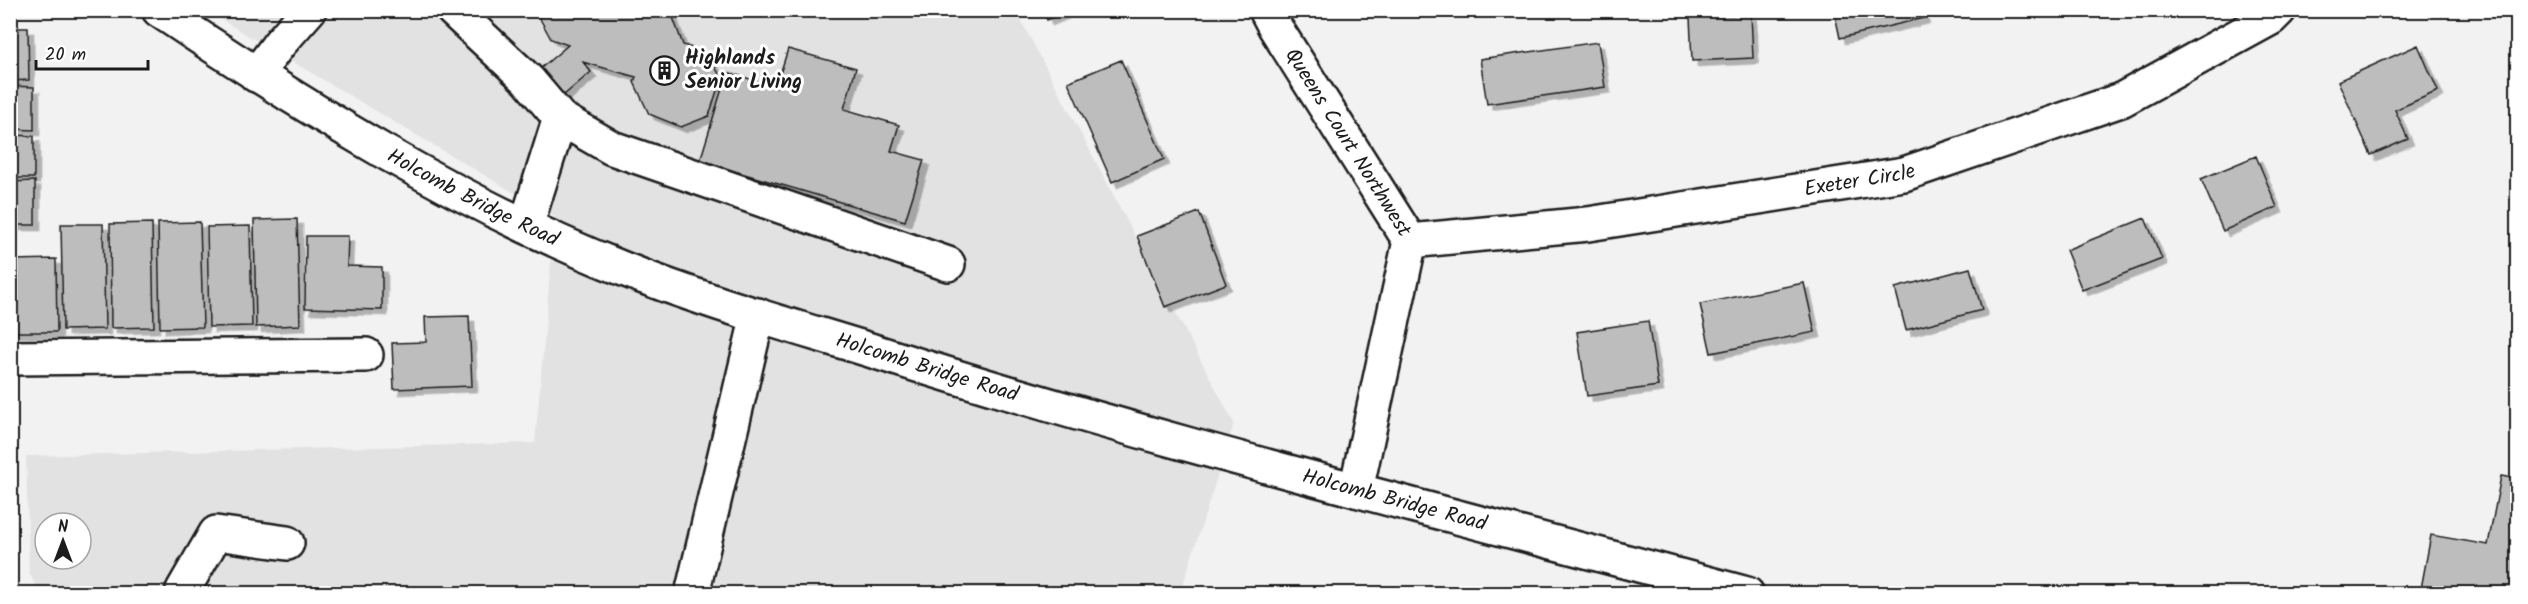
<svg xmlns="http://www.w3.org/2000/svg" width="2528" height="604" font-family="Kalam,sans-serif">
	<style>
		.built { fill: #e2e2e2; fill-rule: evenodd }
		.building { fill: #bdbdbd; stroke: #1c1c1c; stroke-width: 1.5; filter: url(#shadow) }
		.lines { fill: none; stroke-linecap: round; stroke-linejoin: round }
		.minor-casing { stroke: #1c1c1c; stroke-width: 38 }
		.minor { stroke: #fff; stroke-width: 33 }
		.labels { text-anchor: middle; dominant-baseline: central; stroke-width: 6; stroke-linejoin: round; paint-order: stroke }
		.poi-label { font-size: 21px; font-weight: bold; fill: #1c1c1c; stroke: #fff; text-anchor: start }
		.street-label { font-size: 21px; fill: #1c1c1c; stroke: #fff }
	</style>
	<defs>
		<filter id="shadow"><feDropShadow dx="5.5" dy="5.5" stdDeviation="0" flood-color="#0004"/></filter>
	</defs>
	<rect width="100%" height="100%" fill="#f2f2f2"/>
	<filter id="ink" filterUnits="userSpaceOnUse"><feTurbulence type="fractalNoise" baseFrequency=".0167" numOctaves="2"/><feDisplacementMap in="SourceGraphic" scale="12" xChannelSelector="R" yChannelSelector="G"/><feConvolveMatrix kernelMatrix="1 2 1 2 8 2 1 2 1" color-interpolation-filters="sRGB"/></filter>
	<g filter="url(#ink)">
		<!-- built -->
		<path class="built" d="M205 10 1016 11 1234 423 1180 594 39 593 29 572 26 456 535 443 555 217ZM45 523H81V559H45Z"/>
		<!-- building -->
		<path class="building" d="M542 10H674L671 12 683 45 708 53 721 78 709 116 681 127 649 114 634 82 636 77 583 62 591 72 564 95 541 68 568 45 551 39 539 17Z
			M1043 10H1070L1047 20Z
			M1834 10H1922L1924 18 1840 38Z
			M1751 14 1753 58 1692 61 1690 17Z
			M10 28H28L29 80 10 81Z
			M1598 42 1605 87 1487 104 1480 59Z
			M2418 45 2438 91 2395 110 2408 139 2371 155 2338 81Z
			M788 49 856 68 844 109 899 125 891 151 924 160 905 221 700 161 727 72 776 87Z
			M1121 60 1164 159 1112 182 1068 82Z
			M10 86 34 87V130L10 129Z
			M10 135 34 136V178H10Z
			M2256 156 2277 207 2223 231 2201 179Z
			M35 181V225H10V182Z
			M1199 212 1226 284 1165 307 1137 236Z
			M2145 218 2162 259 2082 290 2066 250Z
			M297 219 300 325 256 327 254 220Z
			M200 222 203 327 160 328 158 223Z
			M152 223 154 327 111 328 110 224Z
			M61 224H103L105 329 63 330Z
			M250 226 252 326 209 327 207 227Z
			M306 236H348L347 266 382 267V310L305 308Z
			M56 259 57 332H10L12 260Z
			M1970 268 1982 310 1906 330 1895 288Z
			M1804 283 1815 332 1711 353 1700 304Z
			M469 316 472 386 394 389 392 343 426 342 425 317Z
			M1648 321 1658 386 1587 396 1577 332Z
			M2501 476 2518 479V594H2420L2431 535 2488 545Z"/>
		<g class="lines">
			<defs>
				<g id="minor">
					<path id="s1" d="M159 10C303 107 460 204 621 268 703 301 789 325 873 351 1161 443 1455 515 1747 594"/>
					<path d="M453 10 528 80 560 118 612 148 948 264"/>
					<path id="s2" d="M1266 10 1275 27 1410 241 1356 490"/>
					<path d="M256 75 279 44 309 10"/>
					<path d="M526 226 560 118"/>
					<path id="s3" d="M1410 241 1588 224 1904 174 2121 100 2271 18 2279 10"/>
					<path d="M10 358 366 355"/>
					<path d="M183 590 216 533 287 543"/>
					<path d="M692 594 758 315"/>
				</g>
			</defs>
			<!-- minor casing -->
			<use href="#minor" class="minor-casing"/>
			<!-- minor -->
			<use href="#minor" class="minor"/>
		</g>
	</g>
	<!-- icons -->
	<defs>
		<symbol id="building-ring" viewBox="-11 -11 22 22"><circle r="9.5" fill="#fff" stroke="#1c1c1c" stroke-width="1.5"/><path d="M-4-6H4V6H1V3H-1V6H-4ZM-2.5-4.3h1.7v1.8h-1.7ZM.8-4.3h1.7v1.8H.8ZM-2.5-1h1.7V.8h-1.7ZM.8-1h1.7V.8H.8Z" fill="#1c1c1c"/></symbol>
	</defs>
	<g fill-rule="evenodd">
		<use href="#building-ring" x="648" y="54" width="33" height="33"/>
	</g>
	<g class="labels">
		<!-- poi labels -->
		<g class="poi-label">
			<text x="685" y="58">Highlands<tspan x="685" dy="24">Senior Living</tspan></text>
		</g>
		<!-- street labels -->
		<g class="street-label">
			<text stroke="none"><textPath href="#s2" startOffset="156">Queens Court Northwest</textPath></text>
			<text stroke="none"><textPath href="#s3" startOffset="454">Exeter Circle</textPath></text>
			<text stroke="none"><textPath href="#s1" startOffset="366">Holcomb Bridge Road</textPath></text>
			<text stroke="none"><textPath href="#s1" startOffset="852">Holcomb Bridge Road</textPath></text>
			<text stroke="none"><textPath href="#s1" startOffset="1338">Holcomb Bridge Road</textPath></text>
		</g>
	</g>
	<!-- margin -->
	<rect width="2528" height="604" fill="none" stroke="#fff" stroke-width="36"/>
	<rect x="18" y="18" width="2492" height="568" fill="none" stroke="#1c1c1c" stroke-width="2" filter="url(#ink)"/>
	<!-- north arrow -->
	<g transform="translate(63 541)"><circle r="28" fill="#ffffff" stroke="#a4a4a4" stroke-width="1.5"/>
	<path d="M0-4.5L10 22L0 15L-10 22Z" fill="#1c1c1c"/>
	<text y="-9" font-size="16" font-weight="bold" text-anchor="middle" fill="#1c1c1c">N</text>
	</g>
	<!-- scale -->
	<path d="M36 60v9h112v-9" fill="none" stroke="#1c1c1c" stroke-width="3"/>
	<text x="45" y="60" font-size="18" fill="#1c1c1c" stroke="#ffffff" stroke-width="4.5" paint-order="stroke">20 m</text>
</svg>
